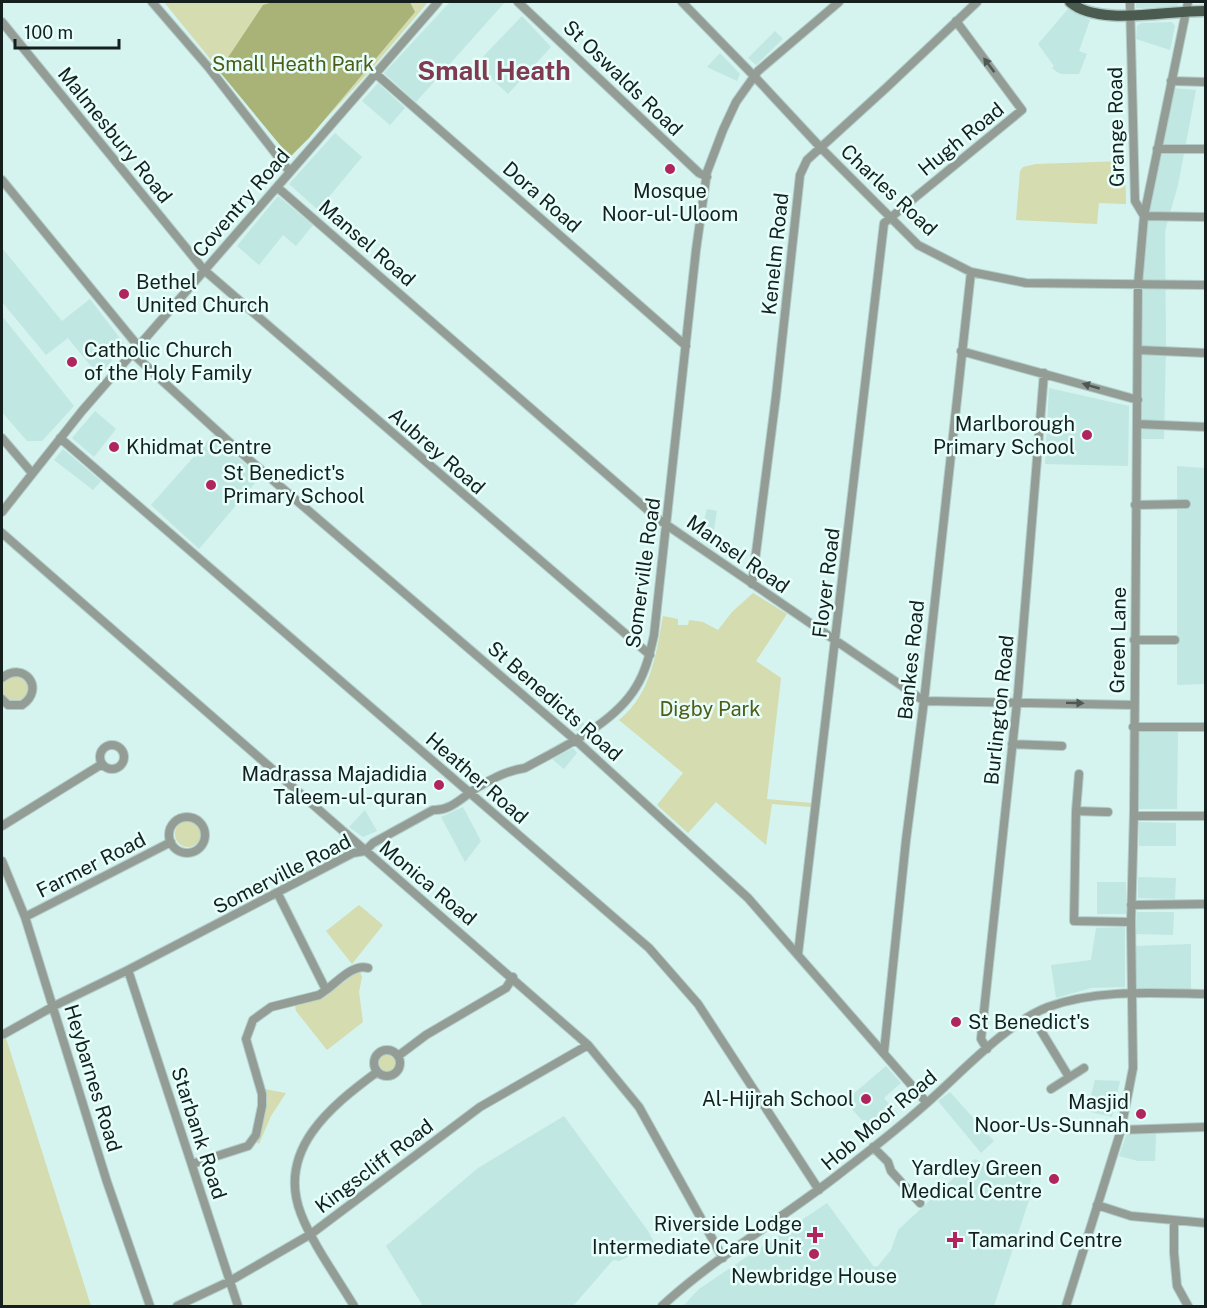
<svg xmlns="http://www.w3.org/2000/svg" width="1207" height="1308" font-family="'Public Sans',sans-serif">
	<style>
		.built { fill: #c0e7e2 }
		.green { fill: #d4dcb0 }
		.forest { fill: #a9b377 }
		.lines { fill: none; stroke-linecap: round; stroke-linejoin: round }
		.minor-casing { stroke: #b2cdc9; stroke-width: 10 }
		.major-casing { stroke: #b2cdc9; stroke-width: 13 }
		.minor { stroke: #939c95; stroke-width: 8 }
		.major { stroke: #4c5b4f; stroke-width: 10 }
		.oneway { fill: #4e5854 }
		.poi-dot { fill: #b1255f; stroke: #e7fffb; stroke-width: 2 }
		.labels { text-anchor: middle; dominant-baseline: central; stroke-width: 5; stroke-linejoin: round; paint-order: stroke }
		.park-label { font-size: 20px; fill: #515a16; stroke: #e7fffb }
		.street-label { font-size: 20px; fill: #15201e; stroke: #e7fffb }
		.poi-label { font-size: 20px; fill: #15201e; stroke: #e7fffb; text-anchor: start }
		.district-label { font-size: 26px; font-weight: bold; fill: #803a51; stroke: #e7fffb }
	</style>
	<rect width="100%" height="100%" fill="#d5f3ef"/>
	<!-- built -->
	<path class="built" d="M450 2H505L416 102 384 73Z
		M1136 2H1182L1175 7 1136 8Z
		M1068 9 1090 20 1079 51 1087 54 1079 74H1061L1057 72 1052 68 1054 66 1038 44Z
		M522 16 551 47 508 94 476 64Z
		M1172 22 1175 26 1170 50 1136 39 1137 26 1141 23Z
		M775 31 783 39 756 65 748 58Z
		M720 53 740 74 737 81 707 67Z
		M378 83 405 108 390 125 362 101Z
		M1173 88 1196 90 1178 185 1165 231 1166 343 1164 439H1142L1143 280 1147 207Z
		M335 133 362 157 318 210 289 184Z
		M278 196 313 225 296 246 283 235 259 265 237 246Z
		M2 248 62 321 90 299 125 345 99 376 68 338 46 355 2 302Z
		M2 316 74 406 42 441H27L2 412Z
		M1049 388 1129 406 1128 466 1045 464Z
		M95 411 116 429 94 457 72 438Z
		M213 435 260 477 199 549 151 505Z
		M63 449 101 481 93 490 54 460Z
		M1177 466 1205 468V684L1177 685Z
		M707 509 717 511 711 548 699 538Z
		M554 698 587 726 579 732 546 706Z
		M1138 732H1178L1177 809H1138Z
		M573 748 577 753 564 769 552 759Z
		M463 807 481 841 465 862 441 817Z
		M365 810 377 831 363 837 349 827Z
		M1139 822 1176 823V846H1139Z
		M1138 877 1176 878 1175 899 1138 898Z
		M1097 882H1126V914H1097Z
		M1137 912H1174L1173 935 1135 934Z
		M1125 927V987L1091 988 1056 998 1051 965 1091 960 1096 928Z
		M1191 944V990H1135V946Z
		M886 1066 901 1083 884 1098 898 1114 874 1134 845 1101Z
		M1095 1080 1120 1081 1112 1117 1087 1111Z
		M950 1092 994 1141 981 1153 938 1101Z
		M564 1116 648 1231 655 1244 619 1261 613 1260 573 1306H423L386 1246 478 1168Z
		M1127 1133H1156L1155 1161H1138L1119 1156Z
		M974 1159 1031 1178 1030 1184 1034 1185 994 1306H683L699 1289 827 1203 874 1267 878 1266 891 1250 898 1230Z"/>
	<!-- green -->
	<path class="green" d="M164 2H428L369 72 290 157Z
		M1125 161 1126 204 1099 203 1097 224 1016 220 1020 171 1023 167 1036 164Z
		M753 593 787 614 756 661 781 678 767 799 811 803V807L772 804 766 845 716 802 688 833 657 805 683 773 619 720C651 694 656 655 663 616L678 619V625H688L689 620 703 622 718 630 732 612Z
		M1 689a14 14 0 1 1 28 0a14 14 0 1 1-28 0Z
		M175 834a13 13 0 1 1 26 0a13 13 0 1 1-26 0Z
		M359 905 383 925 352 964 326 931Z
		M360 972 362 977 359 992 363 1022 327 1050 296 1011 295 1005C321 998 334 990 356 973Z
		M2 1025V1035L6 1038 91 1306H2Z
		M378 1063a9 9 0 1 1 18 0a9 9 0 1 1-18 0Z
		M264 1089 286 1093 271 1116 259 1144 256 1142 263 1117Z"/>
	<!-- forest -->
	<path class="forest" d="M273 2H410L415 12 309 138 290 157 219 71 263 5Z"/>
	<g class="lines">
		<defs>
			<path id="minor" d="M152 2 209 68 290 172
				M518 2 699 173 707 177
				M682 2 754 76 821 148 918 245 971 272 1026 283 1206 285
				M1130 2 1135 201 1144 216
				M2 22 204 270 650 655
				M376 74 686 346
				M1171 81 1206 82
				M1157 149H1206
				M2 180 138 346
				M277 187 658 519 924 701 1134 705
				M1144 216 1206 217
				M1138 350 1206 353
				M961 351 1138 400
				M132 353 239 451 581 745 748 898 927 1103
				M1137 424 1206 427
				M2 438 32 473
				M60 438 649 948 698 1004 819 1190
				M1135 505 1186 504
				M2 512 82 411 438 2
				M2 533 588 1045 639 1107 723 1258
				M752 584 776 396 800 175 807 160 886 88 977 2
				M1134 640H1175
				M2 678C24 660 46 689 22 705H8L2 699
				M1133 727H1206
				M1012 744 1062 746
				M100 757a12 12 0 1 1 24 0a12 12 0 1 1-24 0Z
				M1076 811 1079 774
				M1108 812 1076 811 1074 921 1131 922
				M1134 816H1206
				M169 835a18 18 0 1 1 36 0a18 18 0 1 1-36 0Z
				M2 826 102 764
				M2 861 25 917 107 1182 150 1306
				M1131 905 1206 904
				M25 917 171 842
				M798 954 884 223 1022 110 956 21
				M128 970 238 1306
				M326 990C337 982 354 963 368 968
				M1032 1016 1069 1077
				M4 1034 54 1006 128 970 353 853 365 851 373 843 433 810C452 811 464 795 480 786 493 778 509 770 525 768 561 748 614 724 636 687 646 671 650 653 654 635L696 250 707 172 723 130 736 102 758 71 839 2
				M987 1049 981 1039 1018 693 1044 373
				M374 1063a13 13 0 1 1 26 0a13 13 0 1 1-26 0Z
				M884 1052 906 840 924 701 971 272
				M398 1056 426 1035 506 988 513 977
				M1051 1089 1084 1068
				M1121 1130 1206 1127
				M873 1147 888 1162 891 1171 920 1203
				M192 1164 248 1146 256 1135 262 1106V1094L246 1039 253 1020 271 1007 319 995 326 990 278 894
				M1097 1205 1131 1216 1206 1223
				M1174 1221V1253L1177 1286 1188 1306
				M177 1306 230 1281 311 1234 480 1107 588 1045
				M354 1306C338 1279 312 1243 301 1214 276 1150 331 1106 377 1072
				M662 1306C717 1255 784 1218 843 1171 872 1149 901 1126 928 1102 961 1073 1008 1022 1048 1007 1097 989 1154 993 1206 994
				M1066 1306 1121 1130 1133 1068 1131 922 1134 812 1138 285 1144 216 1188 2"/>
			<path id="major" d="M1070 2C1098 27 1169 10 1206 11"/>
		</defs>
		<!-- minor casing -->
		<use href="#minor" class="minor-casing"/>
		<!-- major casing -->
		<use href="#major" class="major-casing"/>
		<!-- minor -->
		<use href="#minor" class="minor"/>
		<!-- major -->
		<use href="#major" class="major"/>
	</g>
	<!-- one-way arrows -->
	<defs><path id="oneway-solid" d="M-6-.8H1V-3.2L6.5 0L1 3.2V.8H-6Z" transform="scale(1.5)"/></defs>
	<g class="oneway">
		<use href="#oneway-solid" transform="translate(989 65) rotate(-127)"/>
		<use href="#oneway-solid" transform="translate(1091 386) rotate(-164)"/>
		<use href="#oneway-solid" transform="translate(1075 703) rotate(1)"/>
	</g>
	<!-- markers -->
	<g class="poi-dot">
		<circle cx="670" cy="169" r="6"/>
		<circle cx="124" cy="294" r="6"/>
		<circle cx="72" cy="362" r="6"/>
		<circle cx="1087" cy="435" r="6"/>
		<circle cx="114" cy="447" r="6"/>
		<circle cx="211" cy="485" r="6"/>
		<circle cx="439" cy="785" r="6"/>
		<circle cx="956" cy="1022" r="6"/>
		<circle cx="866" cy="1099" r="6"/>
		<circle cx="1141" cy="1114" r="6"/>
		<circle cx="1054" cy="1179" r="6"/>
		<path d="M812 1226h6v6h6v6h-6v6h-6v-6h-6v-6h6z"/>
		<path d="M952 1231h6v6h6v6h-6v6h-6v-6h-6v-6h6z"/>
		<circle cx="814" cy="1254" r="6"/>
	</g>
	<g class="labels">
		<!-- park labels -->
		<g class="park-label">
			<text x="293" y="64">Small Heath Park</text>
			<text x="710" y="709">Digby Park</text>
		</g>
		<!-- street labels -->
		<g class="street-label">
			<text transform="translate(623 78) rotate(44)">St Oswalds Road</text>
			<text transform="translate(1116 127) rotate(-91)">Grange Road</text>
			<text transform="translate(115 135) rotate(51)">Malmesbury Road</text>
			<text transform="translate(961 139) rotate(-39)">Hugh Road</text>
			<text transform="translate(889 190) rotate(43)">Charles Road</text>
			<text transform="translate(542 197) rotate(41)">Dora Road</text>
			<text transform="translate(241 203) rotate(-49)">Coventry Road</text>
			<text transform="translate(367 243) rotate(41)">Mansel Road</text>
			<text transform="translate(775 254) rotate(-84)">Kenelm Road</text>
			<text transform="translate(437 451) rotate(41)">Aubrey Road</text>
			<text transform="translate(738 554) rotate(35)">Mansel Road</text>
			<text transform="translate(643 573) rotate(-82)">Somerville Road</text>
			<text transform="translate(826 583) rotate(-83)">Floyer Road</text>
			<text transform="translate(1118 640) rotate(-89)">Green Lane</text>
			<text transform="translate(911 660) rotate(-84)">Bankes Road</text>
			<text transform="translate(555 701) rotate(41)">St Benedicts Road</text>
			<text transform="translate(999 710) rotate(-84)">Burlington Road</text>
			<text transform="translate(477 778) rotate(41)">Heather Road</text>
			<text transform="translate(91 865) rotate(-27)">Farmer Road</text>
			<text transform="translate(282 874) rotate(-27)">Somerville Road</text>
			<text transform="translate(428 883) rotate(40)">Monica Road</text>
			<text transform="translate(93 1078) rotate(73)">Heybarnes Road</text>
			<text transform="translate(879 1120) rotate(-40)">Hob Moor Road</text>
			<text transform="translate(199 1133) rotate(72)">Starbank Road</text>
			<text transform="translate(374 1166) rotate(-37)">Kingscliff Road</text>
		</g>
		<!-- poi labels -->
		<g class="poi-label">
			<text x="670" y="191" text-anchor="middle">Mosque<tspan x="670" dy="23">Noor-ul-Uloom</tspan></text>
			<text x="136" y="282">Bethel<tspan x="136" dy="23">United Church</tspan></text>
			<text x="84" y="350">Catholic Church<tspan x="84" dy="23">of the Holy Family</tspan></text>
			<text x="1075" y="424" text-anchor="end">Marlborough<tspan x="1075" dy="23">Primary School</tspan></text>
			<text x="126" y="447">Khidmat Centre</text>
			<text x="223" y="473">St Benedict's<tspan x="223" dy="23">Primary School</tspan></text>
			<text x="427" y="774" text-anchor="end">Madrassa Majadidia<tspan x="427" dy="23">Taleem-ul-quran</tspan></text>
			<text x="968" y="1022">St Benedict's</text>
			<text x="854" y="1099" text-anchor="end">Al-Hijrah School</text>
			<text x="1129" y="1102" text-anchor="end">Masjid<tspan x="1129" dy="23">Noor-Us-Sunnah</tspan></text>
			<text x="1042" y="1168" text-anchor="end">Yardley Green<tspan x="1042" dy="23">Medical Centre</tspan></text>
			<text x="802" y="1224" text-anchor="end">Riverside Lodge<tspan x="802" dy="23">Intermediate Care Unit</tspan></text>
			<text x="968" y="1240">Tamarind Centre</text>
			<text x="814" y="1276" text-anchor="middle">Newbridge House</text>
		</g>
		<!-- district labels -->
		<g class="district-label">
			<text x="494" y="70">Small Heath</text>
		</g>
	</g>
	<!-- border -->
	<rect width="1207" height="1308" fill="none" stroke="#15201e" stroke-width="6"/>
	<!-- scale -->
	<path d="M15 39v9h104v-9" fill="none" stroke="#15201e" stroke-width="3"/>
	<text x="24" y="39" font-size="18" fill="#15201e" stroke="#e7fffb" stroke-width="4.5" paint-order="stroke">100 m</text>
</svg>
